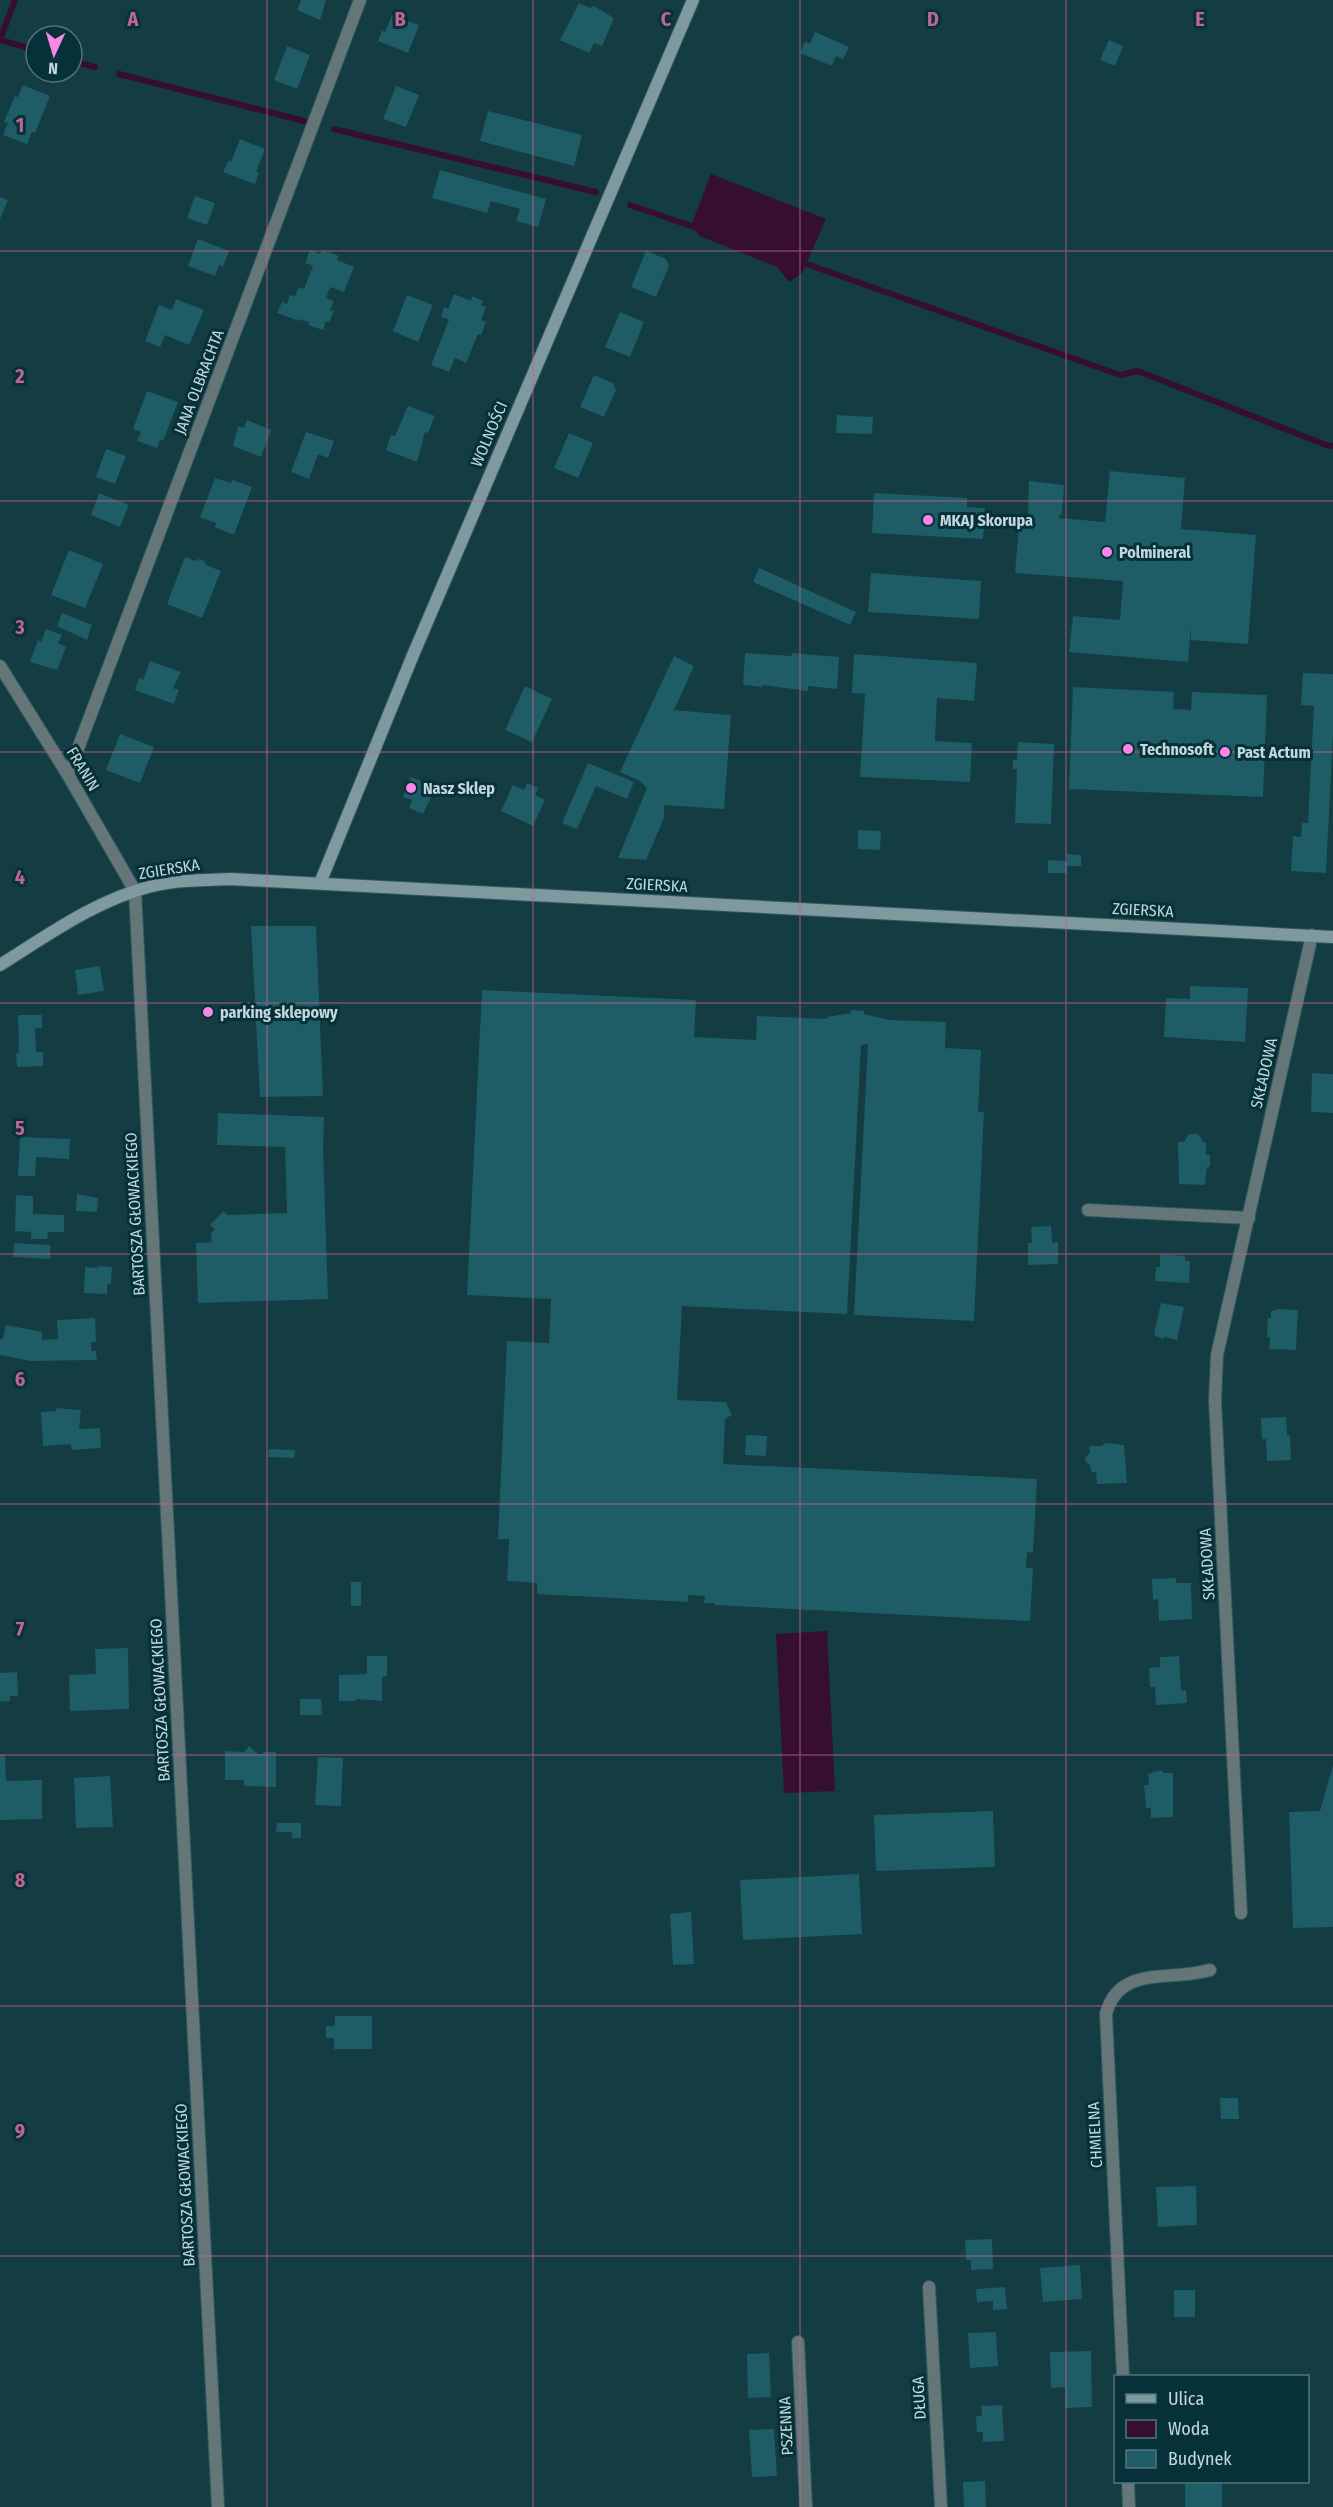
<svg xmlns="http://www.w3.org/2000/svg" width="1333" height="2507" font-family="'Fira Sans Condensed',sans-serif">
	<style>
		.water { fill: #360e30 }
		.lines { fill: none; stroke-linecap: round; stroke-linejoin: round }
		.stream { stroke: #360e30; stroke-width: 6 }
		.building { fill: #1e5c66 }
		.street-casing { stroke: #33585f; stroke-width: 14 }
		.secondary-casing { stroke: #33585f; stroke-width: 14 }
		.street { stroke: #657679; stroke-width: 12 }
		.secondary { stroke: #7f9a9f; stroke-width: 12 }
		.grid { fill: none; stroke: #c2658f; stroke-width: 1.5; stroke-opacity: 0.55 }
		.poi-dot { fill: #fa87e7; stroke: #063138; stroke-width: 2 }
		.labels { text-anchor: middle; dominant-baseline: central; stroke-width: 6; stroke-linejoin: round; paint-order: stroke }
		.street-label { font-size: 16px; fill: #c3d8dc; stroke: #063138 }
		.poi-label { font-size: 16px; font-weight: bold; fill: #c3d8dc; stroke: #063138; text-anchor: start }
		.grid-label { font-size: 20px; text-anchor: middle; font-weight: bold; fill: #c2658f; stroke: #063138; stroke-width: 6; stroke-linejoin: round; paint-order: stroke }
	</style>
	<rect width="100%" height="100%" fill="#133c43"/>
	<!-- water -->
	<path class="water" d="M711 174 826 219 802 273 789 282 777 267 700 236 691 226Z
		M827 1631 835 1791 784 1793 776 1634Z"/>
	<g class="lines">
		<!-- stream -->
		<path class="stream" d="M0 40 15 0
			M0 40 36 50
			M72 61 95 67
			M119 74 304 121
			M334 129 596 192
			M630 205 697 228
			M801 262 1120 375 1138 371 1326 445 1333 446"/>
	</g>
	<!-- building -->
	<path class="building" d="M301 0H326L320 20 297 10Z
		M579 3 590 8 594 6 614 18 602 46 594 43 589 53 560 40Z
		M392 15 419 25 408 53 378 41 382 30 385 32Z
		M815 32 849 47 843 59 836 56 832 66 800 53 805 42 810 44Z
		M1109 40 1123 46 1115 66 1100 60Z
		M287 46 310 55 297 89 274 80Z
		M23 85 50 96 35 133 32 132 27 144 3 135 8 123 4 122 15 96 18 97Z
		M396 86 419 95 406 127 383 119Z
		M488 111 582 135 574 166 480 141Z
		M240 139 265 149 256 172 259 173 255 184 223 172 228 161 231 162Z
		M440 170 546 199 538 227 516 221 520 209 491 201 487 213 432 198Z
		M195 196 215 203 207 225 187 218Z
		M0 197 8 200 0 219Z
		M198 239 229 251 223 267 219 265 215 276 188 266Z
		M310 250 320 254 322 250 339 256 337 260 354 267 344 292 330 287 326 298 334 301 330 310 334 311 329 322 326 321 323 330 308 325 309 322 300 319 299 321 277 313 282 302 287 304 290 295 295 296 299 287 304 289 313 266 305 263Z
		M646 251 666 259 669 266 656 297 631 287Z
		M454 294 471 301 472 296 483 301 481 305 486 307 481 320 486 322 481 335 478 334 466 363 455 358 449 372 431 365 449 320 441 317 444 307 448 309Z
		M407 295 433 305 418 342 393 331Z
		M176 299 204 310 189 345 165 335 160 347 145 341 159 305 172 310Z
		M620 312 644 322 630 357 605 347Z
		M594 375 613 383 616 390 604 417 580 407Z
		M147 391 178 402 163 441 160 440 157 448 137 441 141 432 133 429Z
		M408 406 435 416 428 433 425 432 417 462 386 450 391 435 395 436Z
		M837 415 873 417 872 434 836 433Z
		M247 420 271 430 261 457 233 446 238 426 244 428Z
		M306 432 334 441 328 458 318 454 309 479 291 472Z
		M569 433 593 443 578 478 554 468Z
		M106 449 126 456 115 484 96 477Z
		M1110 471 1185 478 1181 529 1256 535 1248 644 1191 640V627L1188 662 1069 652 1073 616 1120 620 1123 581 1015 573 1020 515 1028 516 1029 481 1064 485 1062 515H1059V518L1105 522Z
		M215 478 231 483 232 480 252 487 234 535 215 527 216 523 200 517Z
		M99 493 129 505 120 527 91 515Z
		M874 493 967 498V507L985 508 983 539 872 533Z
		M69 550 103 564 85 608 51 595Z
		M185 557 195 561 199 559 204 561 206 565 221 571 202 618 167 604Z
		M759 568 856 612 850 625 753 582Z
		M871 573 981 581 979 619 868 612Z
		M62 613 92 625 87 640 57 626Z
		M46 629 62 635 58 643 66 647 57 670 30 662 38 640 41 642Z
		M745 653 792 656V653L839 657 837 689 808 686V691L762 685V687L743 685Z
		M854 654 977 663 974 701 937 698 935 741 972 743 970 782 860 777 865 694 852 693Z
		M674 656 694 666 674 710 731 715 724 809 664 805V818L646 860 618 858 647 788 640 781 620 772Z
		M150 661 181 672 173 688 179 690 174 704 135 690 139 678 143 680Z
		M1303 673 1333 674V734L1326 873 1291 871 1293 836 1301 837 1302 823H1308L1314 706 1301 705Z
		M525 686 552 699 532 742 505 730Z
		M1073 687 1174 692 1173 709 1191 710 1192 692 1267 695 1263 797 1069 789Z
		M120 734 154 747 140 783 106 770Z
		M1018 742 1054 744 1051 824 1015 823 1017 769H1013V760H1017Z
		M588 763 634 782 627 799 596 786 577 829 562 823Z
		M411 777 436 787 423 814 409 808 412 800 403 797Z
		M527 783 538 788 535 795 545 800 533 826 501 811 513 785 524 790Z
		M858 830 881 831 880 850 858 849Z
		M1067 854 1081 855V866H1067V873H1048V860L1067 861Z
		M251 926H316L323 1096 260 1097Z
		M100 966 104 991 78 995 75 970Z
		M1190 986 1248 988 1245 1042 1164 1037 1166 998 1190 999Z
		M482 990 696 1000 694 1037 756 1040 757 1016 827 1019V1017L851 1013V1010L864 1011V1014L889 1020 946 1022 945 1048 981 1050 978 1112H984L974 1321 854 1315 868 1044 861 1045 847 1314 682 1306 677 1400 726 1402 732 1415 725 1419 723 1464 1037 1479 1033 1553 1027 1552 1026 1568H1033L1030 1621 715 1605V1603H704L705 1596 688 1595V1602L537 1594V1583L507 1581 509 1539H498L507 1341 549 1343 551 1299 467 1295Z
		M18 1015H42V1028H35L36 1052H43V1066L17 1067 16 1053H19Z
		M1312 1073 1333 1074V1113L1311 1112Z
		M218 1113 324 1117 323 1148 328 1299 198 1303 196 1243 212 1242 211 1233 215 1229 210 1225 224 1211 227 1215 287 1213 285 1147 217 1145Z
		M1189 1134H1198L1203 1142 1206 1143V1155H1210V1167H1207L1205 1185 1179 1184 1178 1142H1184Z
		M20 1137 70 1139 69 1159 36 1157 35 1176H18Z
		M77 1194 98 1198 97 1212 76 1211Z
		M16 1195 33 1196V1214L64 1215V1232H48L47 1239H31V1232L15 1231Z
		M1051 1226 1052 1243 1058 1242V1264L1028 1265V1243H1032L1031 1227Z
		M14 1243 50 1245V1259L13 1257Z
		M1160 1254 1185 1256V1261H1190L1189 1283 1155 1281 1156 1267H1160Z
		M98 1266 112 1267 111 1284H107V1294L84 1293 85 1267 97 1268Z
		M1161 1303 1184 1307 1177 1340 1165 1337 1163 1339 1154 1335Z
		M1278 1309 1298 1310 1296 1350 1269 1349 1270 1337H1267L1268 1318H1271V1311Z
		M95 1318 96 1342H91V1351H96L97 1360 31 1361 0 1355V1339H3L6 1325 42 1332V1340L58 1339 57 1320Z
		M56 1408 81 1410 79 1429 100 1428 101 1448 72 1450 71 1444 43 1446 41 1412 56 1411Z
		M1286 1417 1287 1435H1290L1291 1460 1267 1461 1266 1439H1262L1261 1418Z
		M746 1435 767 1436 766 1456 745 1455Z
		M1105 1443 1124 1445 1127 1483 1097 1484 1096 1472H1091L1090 1465 1086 1462 1085 1457 1090 1453 1089 1446H1102Z
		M269 1449 295 1450 294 1458 268 1457Z
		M1176 1578V1583H1191L1192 1619 1159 1621 1158 1599 1153 1600 1152 1579Z
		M351 1582H361V1606H351Z
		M128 1648 129 1709 70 1711 69 1675 96 1674 95 1649Z
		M367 1656H387V1676L382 1677V1701L355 1699 356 1701H339V1675L367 1674Z
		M1179 1656 1181 1691 1186 1690 1187 1703 1156 1705 1155 1687H1150L1149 1668 1160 1667V1657Z
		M17 1672 18 1696H10V1701L0 1702V1673Z
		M300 1699H321L322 1715H300Z
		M249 1746 258 1754H263V1752H276V1787L244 1786V1780H225V1751L244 1752Z
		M0 1755H5L6 1781 42 1780V1819L0 1820Z
		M318 1757 343 1758 341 1806 315 1805Z
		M1333 1765V1927L1293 1928 1289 1812 1320 1811Z
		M1161 1770 1164 1773H1173V1817L1151 1818V1808H1146L1144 1785H1149L1148 1774Z
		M110 1776 113 1827 76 1828 74 1778Z
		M993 1811 995 1867 876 1871 874 1815Z
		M277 1823H301V1838H292V1832H276Z
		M859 1874 862 1934 743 1940 740 1880Z
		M691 1912 694 1964 673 1965 670 1914Z
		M335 2016H372V2049H334V2038H326V2026H335Z
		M1220 2098H1238L1239 2119H1221Z
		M1196 2186 1197 2225 1158 2227 1156 2187Z
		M992 2239 993 2269 971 2270V2260H966L965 2240Z
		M1080 2265 1082 2299 1043 2302 1040 2268Z
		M1005 2287 1007 2309 993 2310V2301L977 2302 976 2289Z
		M1174 2290H1195V2317H1174Z
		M996 2332 998 2366 970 2368 968 2333Z
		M1091 2351 1092 2407 1065 2408V2387L1051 2388 1050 2352Z
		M769 2353 771 2397 748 2398 747 2354Z
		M1002 2405 1004 2441 983 2442V2432H977L976 2416H982L981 2406Z
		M774 2429 777 2476 752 2477 749 2430Z
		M985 2481 986 2507H964L963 2482Z
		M1185 2482H1222V2507H1185Z"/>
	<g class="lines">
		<defs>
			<path id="street" d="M0 666 68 775 135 891 218 2507
				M68 775 360 0
				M1088 1210 1249 1218
				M1241 1913 1215 1401 1217 1355 1312 935
				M929 2287 941 2507
				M798 2342 806 2507
				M1123 2376 1106 2014C1119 1964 1171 1982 1210 1970
				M1128 2482 1129 2507"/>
			<path id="secondary" d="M320 883 413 655 693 0
				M0 965C48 935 96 900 152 886 177 880 204 880 230 879L1333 937"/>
		</defs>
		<!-- street casing -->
		<use href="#street" class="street-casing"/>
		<!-- secondary casing -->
		<use href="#secondary" class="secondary-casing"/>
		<!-- street -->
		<use href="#street" class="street"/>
		<!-- secondary -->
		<use href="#secondary" class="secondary"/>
	</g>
	<!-- grid -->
	<path class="grid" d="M267 0V2507M533 0V2507M800 0V2507M1066 0V2507M0 251H1333M0 501H1333M0 752H1333M0 1003H1333M0 1254H1333M0 1504H1333M0 1755H1333M0 2006H1333M0 2256H1333"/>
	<!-- markers -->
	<g class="poi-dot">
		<circle cx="928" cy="520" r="6"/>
		<circle cx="1107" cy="552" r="6"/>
		<circle cx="1128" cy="749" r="6"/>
		<circle cx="1225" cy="752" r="6"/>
		<circle cx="411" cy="788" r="6"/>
		<circle cx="208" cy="1012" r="6"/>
	</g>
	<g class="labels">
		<!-- street labels -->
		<g class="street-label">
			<text transform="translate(199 382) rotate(-69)">JANA OLBRACHTA</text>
			<text transform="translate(489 434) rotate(-67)">WOLNOŚCI</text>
			<text transform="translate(83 769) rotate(59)">FRANIN</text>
			<text transform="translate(169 869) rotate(-9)">ZGIERSKA</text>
			<text transform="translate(657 885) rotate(3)">ZGIERSKA</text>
			<text transform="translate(1143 910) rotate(3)">ZGIERSKA</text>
			<text transform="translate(1264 1073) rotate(-77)">SKŁADOWA</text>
			<text transform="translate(135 1214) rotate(-93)">BARTOSZA GŁOWACKIEGO</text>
			<text transform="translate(1207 1564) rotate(-93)">SKŁADOWA</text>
			<text transform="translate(160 1700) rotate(-93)">BARTOSZA GŁOWACKIEGO</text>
			<text transform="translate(1095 2135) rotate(-93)">CHMIELNA</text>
			<text transform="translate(185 2185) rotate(-93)">BARTOSZA GŁOWACKIEGO</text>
			<text transform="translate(919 2398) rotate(-93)">DŁUGA</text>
			<text transform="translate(786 2426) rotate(-93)">PSZENNA</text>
		</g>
		<!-- poi labels -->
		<g class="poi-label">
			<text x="940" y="520">MKAJ Skorupa</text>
			<text x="1119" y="552">Polmineral</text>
			<text x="1140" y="749">Technosoft</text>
			<text x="1237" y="752">Past Actum</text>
			<text x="423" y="788">Nasz Sklep</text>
			<text x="220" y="1012">parking sklepowy</text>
		</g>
	</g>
	<g class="grid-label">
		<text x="133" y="26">A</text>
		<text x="400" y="26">B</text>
		<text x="666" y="26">C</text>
		<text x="933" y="26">D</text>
		<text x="1200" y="26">E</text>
		<text x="20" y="132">1</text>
		<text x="20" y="383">2</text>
		<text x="20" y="634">3</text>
		<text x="20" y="884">4</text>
		<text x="20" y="1135">5</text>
		<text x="20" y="1386">6</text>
		<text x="20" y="1636">7</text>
		<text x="20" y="1887">8</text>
		<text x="20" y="2138">9</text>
	</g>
	<!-- legend -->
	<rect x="1114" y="2375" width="195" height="108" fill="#063138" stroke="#52747a" stroke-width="1.5"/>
	<rect x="1126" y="2394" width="30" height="9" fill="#7f9a9f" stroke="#52747a" stroke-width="1.5"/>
	<text x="1168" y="2405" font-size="18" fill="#c3d8dc">Ulica</text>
	<rect x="1126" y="2420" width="30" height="18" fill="#360e30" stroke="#52747a" stroke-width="1.5"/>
	<text x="1168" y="2435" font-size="18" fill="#c3d8dc">Woda</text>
	<rect x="1126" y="2450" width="30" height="18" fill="#1e5c66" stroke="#52747a" stroke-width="1.5"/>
	<text x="1168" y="2465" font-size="18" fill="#c3d8dc">Budynek</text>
	<!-- north arrow -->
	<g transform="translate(54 54) rotate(184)"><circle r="28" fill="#063138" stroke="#52747a" stroke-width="1.5"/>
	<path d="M0-4.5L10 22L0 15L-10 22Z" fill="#fa87e7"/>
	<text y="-9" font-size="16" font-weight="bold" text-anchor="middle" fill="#c3d8dc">N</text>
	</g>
</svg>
